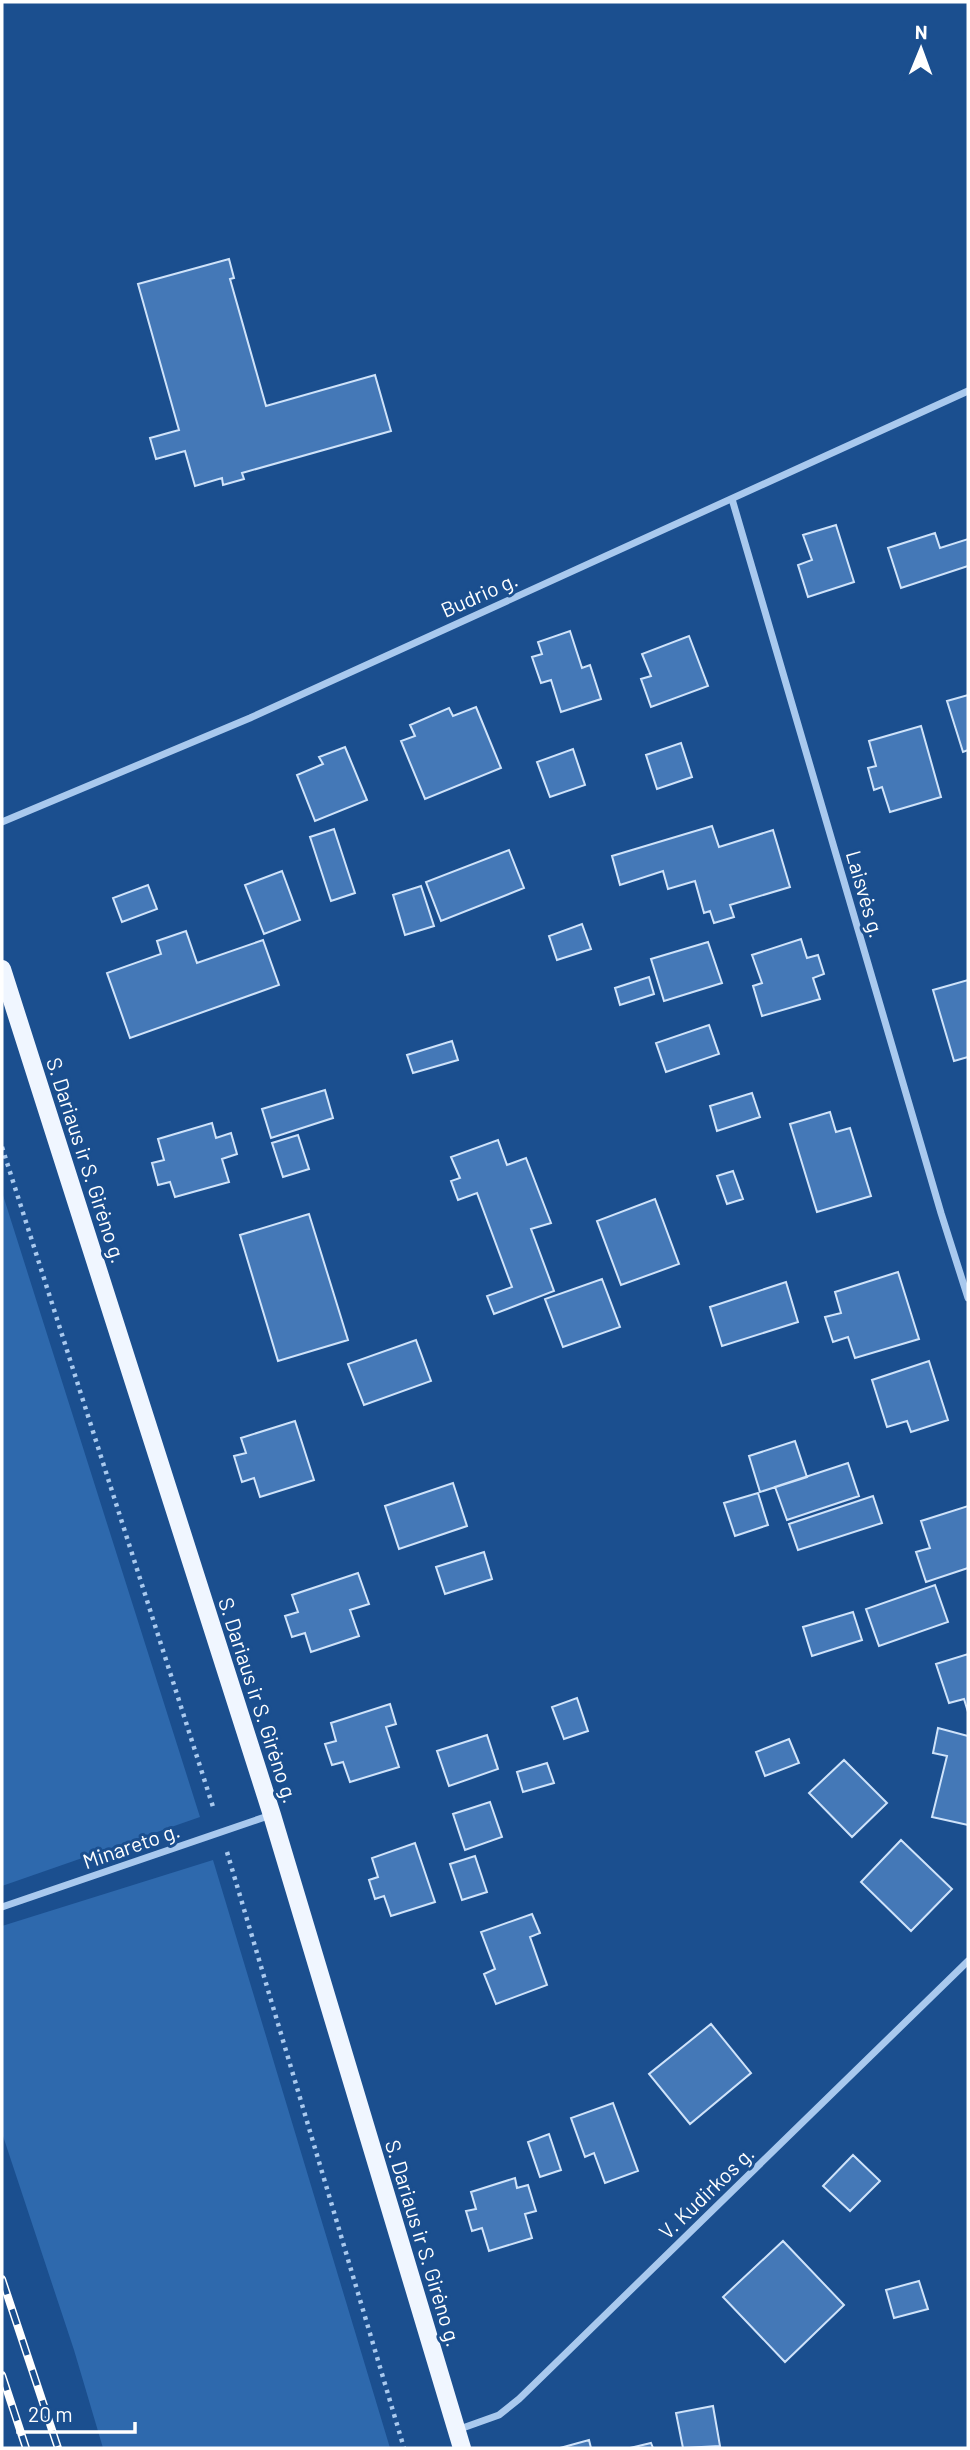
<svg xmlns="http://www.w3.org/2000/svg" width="970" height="2450" font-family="Barlow,sans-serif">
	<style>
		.green { fill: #2e69ad }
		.building { fill: #4478b7; stroke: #cfe3fa; stroke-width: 2 }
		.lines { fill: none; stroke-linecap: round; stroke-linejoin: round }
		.path { stroke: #a9c9ee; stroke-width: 4.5; stroke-dasharray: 3.5 5; stroke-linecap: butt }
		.street { stroke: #a9c9ee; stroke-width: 7 }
		.primary { stroke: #f0f6ff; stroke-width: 18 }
		.rail-casing { stroke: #fff; stroke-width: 8 }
		.rail { stroke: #1b4f8f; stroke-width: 5; stroke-dasharray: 16; stroke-linecap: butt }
		.labels { text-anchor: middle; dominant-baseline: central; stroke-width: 6; stroke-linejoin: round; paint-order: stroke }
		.street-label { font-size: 21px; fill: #fff; stroke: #1b4f8f }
	</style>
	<rect width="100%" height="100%" fill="#1b4f8f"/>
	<!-- green -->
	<path class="green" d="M2 1192 200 1817 2 1886Z
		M213 1860 390 2448H103L74 2350 2 2133V1926Z"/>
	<!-- building -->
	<path class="building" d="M229 259 234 278 230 279 266 406 375 375 391 431 242 473 244 479 223 485 222 478 195 486 185 451 156 459 150 438 179 430 138 284Z
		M836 525 854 582 808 597 798 565 812 560 803 535Z
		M935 533 940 548 968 539V566L901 588 888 548Z
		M570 631 582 668 590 665 601 699 561 712 551 680 541 683 532 657 542 654 538 642Z
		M689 636 708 686 651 707 641 679 651 676 642 654Z
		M968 695V750L963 752 947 701Z
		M476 707 501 768 425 799 401 741 415 736 410 725 449 708 453 716Z
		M921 726 941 797 890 812 882 787 874 790 868 768 876 766 869 741Z
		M681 743 692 777 657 789 646 755Z
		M345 747 367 800 315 821 297 775 323 764 319 757Z
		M573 749 585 785 550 797 537 762Z
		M712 826 719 847 773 830 790 887 730 905 734 917 714 923 710 911 704 913 695 881 668 889 663 871 620 885 612 856Z
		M334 829 355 893 331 901 310 837Z
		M509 850 524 888 441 921 426 882Z
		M282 871 300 920 264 934 245 885Z
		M148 885 157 909 122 922 113 898Z
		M421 886 434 926 405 935 393 895Z
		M582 924 591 949 557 960 549 936Z
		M186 931 197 963 263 940 279 985 130 1038 107 973 161 954 157 941Z
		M801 939 807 958 818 955 824 974 813 978 820 999 762 1016 753 986 762 983 752 955Z
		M708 942 722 983 664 1001 651 959Z
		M649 977 654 994 620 1005 615 988Z
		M968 980V1057L954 1061 933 990Z
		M709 1025 719 1054 666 1072 656 1043Z
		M452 1041 458 1060 413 1073 407 1055Z
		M325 1090 333 1118 271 1138 262 1109Z
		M752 1093 760 1117 717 1131 710 1106Z
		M830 1112 836 1132 850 1128 871 1196 817 1212 790 1124Z
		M212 1123 216 1138 231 1133 237 1154 222 1159 229 1182 175 1197 170 1182 158 1185 152 1163 164 1160 158 1139Z
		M298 1135 309 1169 283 1177 272 1143Z
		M498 1140 507 1165 526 1158 551 1223 531 1229 554 1291 494 1314 487 1296 512 1287 477 1193 458 1200 451 1181 460 1178 451 1157Z
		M733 1171 743 1199 727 1204 717 1176Z
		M655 1199 679 1264 621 1285 597 1221Z
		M309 1214 348 1340 278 1361 240 1235Z
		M898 1272 919 1339 855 1358 848 1337 833 1342 825 1317 841 1313 835 1292Z
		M602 1279 620 1327 563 1347 545 1299Z
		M786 1282 798 1322 722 1346 710 1307Z
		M416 1340 431 1381 364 1405 348 1364Z
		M929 1361 948 1420 911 1432 907 1421 887 1427 872 1380Z
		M295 1421 314 1480 260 1497 254 1478 242 1482 234 1456 246 1453 241 1438Z
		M795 1441 807 1477 760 1492 749 1456Z
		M848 1463 859 1496 787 1520 775 1487Z
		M453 1483 467 1526 399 1549 385 1506Z
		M758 1493 768 1525 735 1536 724 1503Z
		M873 1496 882 1523 798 1550 789 1524Z
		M968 1506V1568L926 1582 916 1552 930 1548 921 1521Z
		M484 1552 492 1579 445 1594 436 1567Z
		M358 1573 369 1604 350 1610 359 1636 311 1652 305 1633 292 1637 285 1616 298 1612 292 1595Z
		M935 1585 948 1622 879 1646 866 1609Z
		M853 1612 862 1640 812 1656 803 1627Z
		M968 1654V1712L964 1699 949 1703 936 1664Z
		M577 1698 588 1731 564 1739 552 1707Z
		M390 1704 396 1724 386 1727 399 1767 350 1782 343 1762 332 1765 325 1744 336 1741 331 1723Z
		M938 1728 968 1736V1825L932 1817 947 1756 933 1753Z
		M487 1735 498 1769 449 1786 437 1751Z
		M789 1739 799 1763 765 1776 756 1752Z
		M844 1760 887 1803 852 1837 809 1793Z
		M547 1763 554 1783 523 1792 517 1772Z
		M490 1802 502 1837 465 1850 453 1814Z
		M901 1840 952 1889 911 1931 861 1882Z
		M415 1843 435 1902 391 1916 384 1896 375 1899 369 1880 378 1877 372 1858Z
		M475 1856 487 1892 462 1900 450 1864Z
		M532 1914 540 1933 530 1937 547 1985 496 2004 484 1974 495 1969 481 1932Z
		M711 2024 751 2073 690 2124 649 2074Z
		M613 2103 638 2171 605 2183 594 2153 585 2157 571 2118Z
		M549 2134 561 2170 540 2177 528 2142Z
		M853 2155 880 2181 850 2211 823 2186Z
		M515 2178 517 2188 528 2185 536 2211 525 2214 532 2238 489 2251 482 2228 472 2231 466 2211 476 2209 471 2192Z
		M783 2241 844 2305 785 2362 723 2297Z
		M919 2281 928 2309 894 2318 886 2290Z
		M713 2406 720 2446 683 2448 676 2413Z
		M589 2440 591 2448H560Z
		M651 2443 653 2448H630Z"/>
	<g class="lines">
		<!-- path -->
		<path class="path" d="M2 1147 214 1810
			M227 1852 404 2448"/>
		<!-- street -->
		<path class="street" d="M732 499 941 1213 968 1298
			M2 822 250 718 968 391
			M2 1907 271 1815
			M457 2430 499 2415 519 2399 968 1961"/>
		<!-- primary -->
		<path class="primary" d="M2 969 272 1815 462 2448"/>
		<defs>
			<path id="rail" d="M2 2279 58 2448
				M2 2375 26 2448"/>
		</defs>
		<!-- rail casing -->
		<use href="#rail" class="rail-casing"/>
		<!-- rail -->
		<use href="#rail" class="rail"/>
	</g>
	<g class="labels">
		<!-- street labels -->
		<g class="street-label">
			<text transform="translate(479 594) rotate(-24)">Budrio g.</text>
			<text transform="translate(866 894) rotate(74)">Laisvės g.</text>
			<text transform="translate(87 1160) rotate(72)">S. Dariaus ir S. Girėno g.</text>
			<text transform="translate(259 1700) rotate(72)">S. Dariaus ir S. Girėno g.</text>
			<text transform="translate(131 1845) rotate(-19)">Minareto g.</text>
			<text transform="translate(706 2192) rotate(-44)">V. Kudirkos g.</text>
			<text transform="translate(424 2243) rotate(73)">S. Dariaus ir S. Girėno g.</text>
		</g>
	</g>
	<!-- border -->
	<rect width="970" height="2450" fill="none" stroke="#ffffff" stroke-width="7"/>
	<!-- north arrow -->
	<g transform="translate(921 49) rotate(1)" stroke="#1b4f8f" stroke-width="5" paint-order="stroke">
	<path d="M0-5L12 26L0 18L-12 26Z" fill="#ffffff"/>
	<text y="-10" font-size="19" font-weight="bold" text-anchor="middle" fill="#ffffff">N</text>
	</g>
	<!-- scale -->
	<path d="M18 2422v10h117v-10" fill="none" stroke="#ffffff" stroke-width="3.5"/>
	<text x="28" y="2422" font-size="21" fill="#ffffff" stroke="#1b4f8f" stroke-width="5" paint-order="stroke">20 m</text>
</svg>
